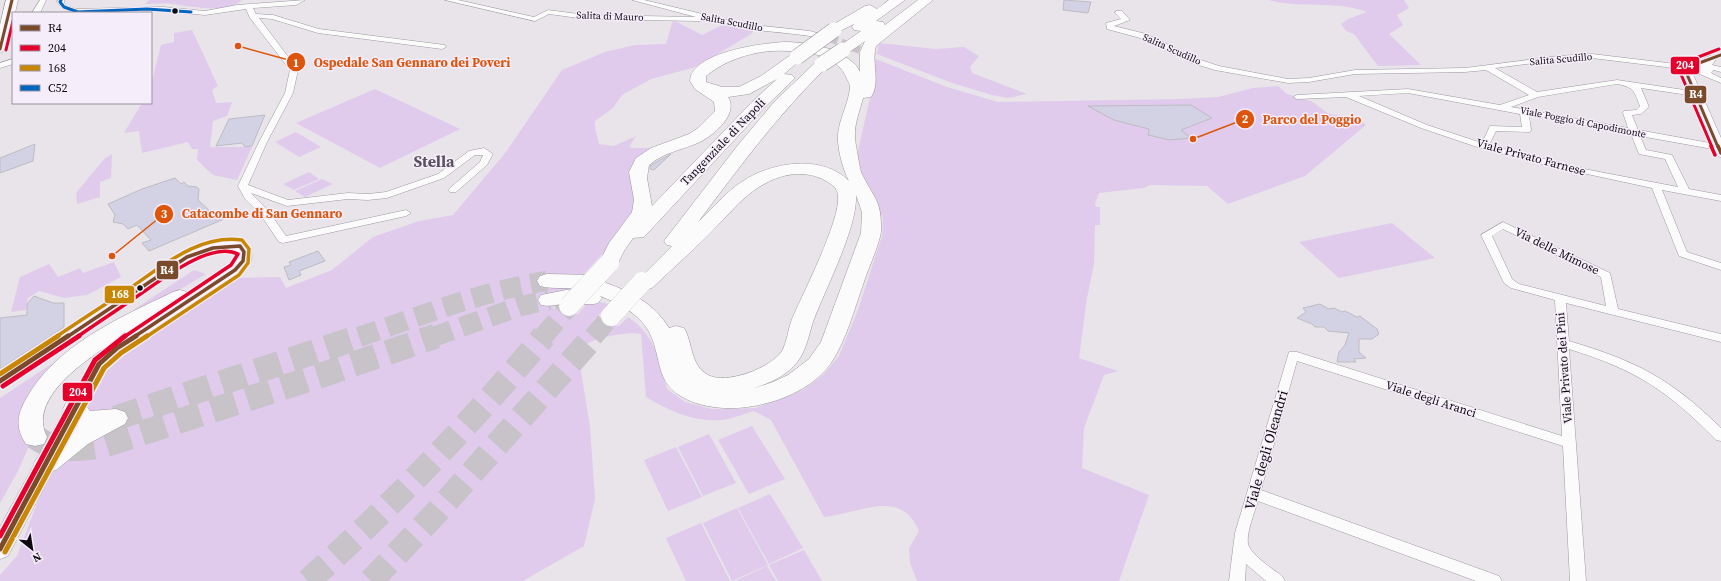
<svg xmlns="http://www.w3.org/2000/svg" width="1721" height="581" font-family="'Source Serif 4',serif">
	<style>
		.green { fill: #e0cbec }
		.building { fill: #d3d1e4; stroke: #bebcc2 }
		.lines { fill: none; stroke-linecap: round; stroke-linejoin: round }
		.minor-tunnel { stroke: #c7c3c9; stroke-width: 8; stroke-dasharray: 8 4; stroke-linecap: butt }
		.motorway-tunnel-far1 { stroke: #c7c3c9; stroke-width: 20; stroke-dasharray: 20 10; stroke-linecap: butt }
		.motorway-tunnel { stroke: #c7c3c9; stroke-width: 25; stroke-dasharray: 25 12; stroke-linecap: butt }
		.minor-casing { stroke: #9c999e; stroke-width: 1 }
		.secondary-casing { stroke: #9c999e; stroke-width: 1 }
		.primary-casing { stroke: #9c999e; stroke-width: 1 }
		.motorway-casing { stroke: #9c999e; stroke-width: 1 }
		.minor { fill: #fcfbfc; fill-rule: evenodd }
		.secondary { fill: #fcfbfc; fill-rule: evenodd }
		.primary { fill: #fcfbfc; fill-rule: evenodd }
		.motorway { fill: #fcfbfc; fill-rule: evenodd }
		.motorway-bridge-far1-casing { stroke: #9c999e; stroke-width: 16; stroke-linecap: butt }
		.motorway-bridge-casing { stroke: #9c999e; stroke-width: 20; stroke-linecap: butt }
		.motorway-bridge-far1 { stroke: #fcfbfc; stroke-width: 15 }
		.motorway-bridge { stroke: #fcfbfc; stroke-width: 20 }
		.bus-1-far2-casing { stroke: #f6edfb; stroke-width: 5 }
		.bus-1-far1-casing { stroke: #f6edfb; stroke-width: 6 }
		.bus-1-casing { stroke: #f6edfb; stroke-width: 8 }
		.bus-2-far2-casing { stroke: #f6edfb; stroke-width: 5 }
		.bus-2-far1-casing { stroke: #f6edfb; stroke-width: 6 }
		.bus-2-casing { stroke: #f6edfb; stroke-width: 8 }
		.bus-3-far1-casing { stroke: #f6edfb; stroke-width: 6 }
		.bus-3-casing { stroke: #f6edfb; stroke-width: 8 }
		.bus-4-casing { stroke: #f6edfb; stroke-width: 5 }
		.bus-1-far2 { stroke: #7a4b2a; stroke-width: 3 }
		.bus-1-far1 { stroke: #7a4b2a; stroke-width: 3.5 }
		.bus-1 { stroke: #7a4b2a; stroke-width: 5 }
		.bus-2-far2 { stroke: #e4002b; stroke-width: 3 }
		.bus-2-far1 { stroke: #e4002b; stroke-width: 3.5 }
		.bus-2 { stroke: #e4002b; stroke-width: 5 }
		.bus-3-far1 { stroke: #c88703; stroke-width: 3.5 }
		.bus-3 { stroke: #c88703; stroke-width: 5 }
		.bus-4 { stroke: #0065bd; stroke-width: 3 }
		.bus-dot { fill: #0e0b10; stroke: #f6edfb; stroke-width: 1.5 }
		.labels { text-anchor: middle; dominant-baseline: central; stroke-width: 3; stroke-linejoin: round; paint-order: stroke }
		.far-street-label { font-size: 10px; fill: #0e0b10; stroke: #f6edfb }
		.street-label { font-size: 12px; fill: #0e0b10; stroke: #f6edfb }
		.near-street-label { font-size: 14px; fill: #0e0b10; stroke: #f6edfb }
		.district-label { font-size: 16px; font-weight: bold; fill: #5a525e; stroke: #f6edfb }
		.leader { fill: none; stroke: #dd550c; stroke-width: 1.5 }
		.callout-dot { fill: #dd550c; stroke: #f6edfb; stroke-width: 1.5 }
		.mark-label { font-size: 12px; text-anchor: middle; font-weight: bold; fill: #fff }
		.callout-label { font-size: 13px; text-anchor: middle; font-weight: bold; fill: #dd550c; stroke: #f6edfb; stroke-width: 3; stroke-linejoin: round; paint-order: stroke }
		.line-badge { stroke: #f6edfb; stroke-width: 1.5 }
		.badge-label { font-size: 11px; text-anchor: middle; font-weight: bold; fill: #fff }
	</style>
	<rect width="100%" height="100%" fill="#e8e4ea"/>
	<!-- green -->
	<path class="green" d="M149 0H242C227 15 191 6 173 4 163 3 154 4 145 4Z
		M1269 0H1404L1409 8 1397 15 1403 25 1389 34 1421 65 1378 66 1354 34 1346 31 1341 24 1348 19 1367 12C1336 0 1299 9 1269 0Z
		M673 20 702 35 722 25 755 30 751 34 696 67 651 79 622 95 613 108 595 121C594 130 598 136 599 144L614 146 636 136 630 145 631 148H660L646 154 635 218 553 308 578 314 590 300 609 304 592 322 619 326 628 317C655 335 659 359 667 389L685 402 712 409 755 408 784 398 804 389 823 375 839 356 858 310 882 236 883 218 858 170 857 155 874 81 873 58 947 87 998 102 1180 99 1218 97 1253 88 1278 86 1287 94 1311 101 1329 114 1357 118 1366 125 1305 176 1228 204 1207 186 1150 185 1144 188 1099 193 1095 203 1096 207H1100V225H1095L1094 264 1087 298 1079 358 1118 371 1104 375 1084 428 1082 468 1149 495 1119 581H917L910 563 909 548 919 531C901 487 858 514 824 517L771 420 754 411C743 414 732 419 721 420 694 422 669 411 646 397L641 334C628 331 592 338 582 347L580 365 590 427 595 499 584 546 523 581H0V575L17 556 42 490 52 469 74 446 90 394 109 362 235 278 280 277 286 288 332 270 373 237 419 221 453 215 506 152 562 70 605 52 635 45 666 44Z
		M192 30 218 86 212 90 216 103 232 102 227 116 213 121 210 147H252L237 180 213 175 197 160 198 149H192L188 142 142 153 139 131 124 133 142 103H151V85L161 45 174 42V33Z
		M879 43 936 49 964 47 979 56 970 67 972 73 1027 94 1008 98 992 95 952 83 877 54Z
		M375 89 460 129 380 168 296 123Z
		M296 132 321 147 299 157 275 142Z
		M112 154 111 178 100 182V197L77 204 76 193 104 159Z
		M309 172 319 179 294 190 283 184Z
		M322 179 333 184 305 197 295 191Z
		M1392 223 1435 258 1339 278 1299 242Z
		M114 262 121 277 87 295 64 298 39 291 28 298 26 310 11 312 20 277 49 264 58 277 80 268 83 273Z
		M194 270 206 274 122 324 22 419 29 446 17 473 0 503V398Z
		M752 426 785 479 749 494 718 440Z
		M709 434 736 483 703 496 678 447Z
		M676 447 702 497 668 511 644 460Z
		M770 494 803 548 769 564 738 508Z
		M737 508 768 565 732 581 703 523Z
		M701 523 730 581H686L666 538Z
		M804 550 822 581H778L769 565Z
		M767 566 776 581H735Z"/>
	<!-- building -->
	<path class="building" d="M1064 0 1091 2 1088 13 1063 10Z
		M1191 105 1212 118 1181 130 1191 138 1170 140 1148 135 1149 129 1114 120 1088 106Z
		M265 115 252 146 245 147 242 143 216 146 229 119Z
		M35 144 33 161 0 173V158Z
		M671 154 654 170 650 169V166L656 162Z
		M175 178 181 184 184 182 188 186 197 187 199 189 198 200 213 214 217 213 224 219 149 251 142 243 151 240 137 225 128 229 123 224 113 222 115 215 108 204 142 189Z
		M318 251 325 261 299 271 301 275 289 280 284 267 291 265 289 262Z
		M34 296 53 303H64V327L0 369V318L27 315V304Z
		M1320 304 1329 309 1334 308 1342 312 1345 311 1357 317 1360 316 1377 329 1379 334 1372 339H1359V352L1366 358 1354 359 1356 362H1337L1339 352 1345 345 1349 333 1328 331 1324 327H1315L1312 324 1297 318 1306 312 1303 308Z"/>
	<g class="lines">
		<!-- minor-tunnel -->
		<path class="minor-tunnel" d="M830 38 875 56"/>
		<!-- motorway-tunnel-far1 -->
		<path class="motorway-tunnel-far1" d="M359 337C421 316 482 291 547 281
			M433 337 521 306 549 300
			M543 337 569 306
			M593 337 611 316"/>
		<!-- motorway-tunnel -->
		<path class="motorway-tunnel" d="M116 418 362 336
			M35 437C57 453 80 449 105 445L322 375 436 336
			M308 581C393 505 471 423 544 336
			M371 581 436 513 594 336"/>
		<defs>
			<path id="minor" d="M40 0H46L40 13H32Z
				M58 0H64V2L66 6 76 9 163 7 205 11 237 5 305 0 296 5 253 8 256 14 273 15 319 29 445 45 446 47 442 49 318 33 272 19 259 18 298 70 293 93 267 142 248 185 288 200 348 193 368 194 386 192 438 174 469 151 484 148 493 154 487 165 456 192H450L448 190 450 188 480 162 483 155H475L444 178 387 198 368 200 348 199 287 206 251 193 268 210 286 236 406 210 411 213 406 216 283 243 279 242 260 214 245 199 238 186 259 142 285 93 290 70 250 18 246 9 205 15 163 11 74 13 62 8 57 2Z
				M445 0H458L534 17 548 10 586 15 696 17 632 0H644L744 24 810 31 834 38 830 40C802 33 773 33 744 28 729 26 713 17 699 21L586 19 549 14 535 21Z
				M1116 11H1122L1130 20 1114 26 1146 34 1198 59 1219 66 1288 79 1309 78 1355 70 1465 68 1558 56 1592 54 1693 66V70H1690L1592 58 1558 60 1495 68 1537 92 1617 80 1698 92 1699 94 1695 96 1641 88 1649 107 1641 114 1632 115 1638 130 1721 145V149L1718 150 1640 136 1646 150 1672 155 1689 189 1721 195V201L1662 190 1687 252 1721 263V270L1679 256 1652 188 1550 166 1480 148 1421 128 1346 97 1297 99 1293 97 1297 95 1408 89 1500 105 1529 95 1486 70 1465 72 1355 74 1309 82 1288 83 1215 70 1192 63 1140 38 1107 29 1106 23 1121 19 1115 13ZM1617 84C1634 87 1634 91 1640 106L1636 110 1624 111 1623 113 1628 128 1511 107 1538 97ZM1408 93 1520 114 1522 127 1490 126 1482 143 1427 125 1359 96ZM1529 115 1631 134 1639 154 1665 159 1678 187 1584 169 1489 145 1496 131 1530 132 1531 130Z
				M13 59V64L0 68V63Z
				M1703 63 1721 67V72L1703 67Z
				M1697 69H1703L1721 78V83L1697 73Z
				M1503 222 1610 273 1618 309 1721 334V342L1566 303 1569 341C1636 361 1670 378 1721 428V441L1716 440C1667 390 1636 370 1569 349L1586 581H1570L1563 446 1297 361 1261 490 1499 576 1502 581H1476L1258 501C1255 511 1246 533 1248 544 1250 554 1274 570 1282 576L1285 581H1266L1246 564 1245 581H1229L1235 533 1289 352H1297L1562 436 1555 300 1511 288 1504 283 1481 235ZM1503 229 1601 277 1606 306 1519 284 1512 279 1492 236Z"/>
			<path id="secondary" d="M1710 56 1716 59 1712 65 1713 71 1711 73 1700 74 1692 72 1721 138V157L1716 156 1714 153 1680 71C1684 65 1689 61 1696 63L1697 66 1701 68 1700 65 1706 57Z"/>
			<path id="primary" d="M6 0H18L15 13H13L6 49 0 53V25Z
				M224 240 246 242C256 257 252 261 241 274L124 353 106 369 8 556 0 559V527L92 359 110 343 229 266 234 260 235 252C224 244 197 259 186 265L7 386 0 388V371L174 257 195 247Z"/>
			<path id="motorway" d="M889 0H905L876 21 883 22 885 25 918 0H933L876 46C871 63 881 82 871 97L863 98C860 110 854 125 855 136 855 143 857 150 858 157 859 162 860 168 861 172 873 198 882 199 881 231 880 243 868 269 864 282 854 309 847 339 831 363 803 403 729 420 686 399 653 383 663 356 648 330 638 313 618 303 600 296L602 298 598 303C588 306 578 303 567 304 557 304 551 307 541 305L538 300 541 295 566 290 588 291C572 286 555 290 540 286L537 281 540 276 547 274 596 275 603 277 606 283C632 292 654 304 669 328L676 326 684 328C693 343 690 365 708 375 726 385 771 368 782 351 787 342 788 329 792 319 803 293 841 220 838 195 837 188 832 184 826 181 808 170 784 173 766 183 746 193 733 210 718 225 697 247 674 267 652 288L645 290 638 288 635 283 672 246 667 245 664 241 738 145 775 101 817 61H827L829 64 827 67C778 114 739 168 698 222 713 208 726 192 743 181 772 162 822 154 849 181 843 170 837 148 838 135 839 119 849 103 850 87 850 84 848 81 847 79 838 55 810 52 788 51 759 49 728 58 706 76V82L722 87H739L761 76 792 54H802L804 57 784 74 792 75 795 78 792 81 764 108 644 237 633 238 624 251 616 267 609 269 602 267 599 263 609 243 632 212 634 200 629 172 636 158 651 148 689 134 698 128 715 111 714 102 695 89 690 81C691 52 763 43 785 42 803 42 820 46 837 51L838 47 861 31 854 30 852 27 854 24 834 34 829 33 827 30 829 27 865 6 870 5 877 9ZM865 41 860 52V72L856 65 842 54 848 53ZM777 79 752 102 652 206 647 178 649 165C664 152 683 150 700 142 714 135 739 114 728 97L749 94ZM856 195 862 212 861 233 821 342 809 359 788 375 773 382 752 389C769 383 787 376 798 361 807 349 809 333 814 319 826 288 858 226 856 195Z
				M180 290 187 292 191 297 187 302C151 321 18 382 47 437L44 444 35 446 26 444C15 428 17 415 26 399 56 345 119 318 173 292Z
				M75 400 84 403 90 411 116 409 125 412 128 418 125 424 88 444 56 470 47 473 38 470 34 463C43 447 62 436 78 426L69 420 63 409 66 403Z"/>
		</defs>
		<!-- minor casing -->
		<use href="#minor" class="minor-casing"/>
		<!-- secondary casing -->
		<use href="#secondary" class="secondary-casing"/>
		<!-- primary casing -->
		<use href="#primary" class="primary-casing"/>
		<!-- motorway casing -->
		<use href="#motorway" class="motorway-casing"/>
		<!-- minor -->
		<use href="#minor" class="minor"/>
		<!-- secondary -->
		<use href="#secondary" class="secondary"/>
		<!-- primary -->
		<use href="#primary" class="primary"/>
		<!-- motorway -->
		<use href="#motorway" class="motorway"/>
		<defs>
			<path id="motorway-bridge-far1" d="M797 57 834 30
				M822 64 843 50"/>
			<path id="motorway-bridge" d="M569 306 609 263
				M611 316 642 282"/>
		</defs>
		<!-- motorway-bridge-far1 casing -->
		<use href="#motorway-bridge-far1" class="motorway-bridge-far1-casing"/>
		<!-- motorway-bridge casing -->
		<use href="#motorway-bridge" class="motorway-bridge-casing"/>
		<!-- motorway-bridge-far1 -->
		<use href="#motorway-bridge-far1" class="motorway-bridge-far1"/>
		<!-- motorway-bridge -->
		<use href="#motorway-bridge" class="motorway-bridge"/>
		<defs>
			<path id="bus-1-far2" d="M0 49 12 0
				M1718 147 1686 72 1691 66 1721 55"/>
			<path id="bus-1-far1" d="M1718 146 1721 153
				M67 337 187 257 213 248 240 246 244 252 243 261 235 270 134 337"/>
			<path id="bus-1" d="M0 381 68 336
				M0 549 99 364 117 348 136 336"/>
			<path id="bus-2-far2" d="M6 50 13 21
				M1712 147 1680 72 1688 61 1719 49"/>
			<path id="bus-2-far1" d="M1711 146 1715 155
				M77 337C97 323 117 310 136 297 159 282 210 240 238 254L231 265 124 337"/>
			<path id="bus-2" d="M3 386 79 336
				M0 536 95 360 125 336"/>
			<path id="bus-3-far1" d="M56 337C81 320 106 304 130 288 164 265 199 234 242 240L249 249 248 263 239 275 146 337"/>
			<path id="bus-3" d="M0 374 58 336
				M5 552 104 368 121 353 147 336"/>
			<path id="bus-4" d="M61 0 60 2 64 7 78 12 147 9 191 12"/>
		</defs>
		<!-- bus-1-far2 casing -->
		<use href="#bus-1-far2" class="bus-1-far2-casing"/>
		<!-- bus-1-far1 casing -->
		<use href="#bus-1-far1" class="bus-1-far1-casing"/>
		<!-- bus-1 casing -->
		<use href="#bus-1" class="bus-1-casing"/>
		<!-- bus-2-far2 casing -->
		<use href="#bus-2-far2" class="bus-2-far2-casing"/>
		<!-- bus-2-far1 casing -->
		<use href="#bus-2-far1" class="bus-2-far1-casing"/>
		<!-- bus-2 casing -->
		<use href="#bus-2" class="bus-2-casing"/>
		<!-- bus-3-far1 casing -->
		<use href="#bus-3-far1" class="bus-3-far1-casing"/>
		<!-- bus-3 casing -->
		<use href="#bus-3" class="bus-3-casing"/>
		<!-- bus-4 casing -->
		<use href="#bus-4" class="bus-4-casing"/>
		<!-- bus-1-far2 -->
		<use href="#bus-1-far2" class="bus-1-far2"/>
		<!-- bus-1-far1 -->
		<use href="#bus-1-far1" class="bus-1-far1"/>
		<!-- bus-1 -->
		<use href="#bus-1" class="bus-1"/>
		<!-- bus-2-far2 -->
		<use href="#bus-2-far2" class="bus-2-far2"/>
		<!-- bus-2-far1 -->
		<use href="#bus-2-far1" class="bus-2-far1"/>
		<!-- bus-2 -->
		<use href="#bus-2" class="bus-2"/>
		<!-- bus-3-far1 -->
		<use href="#bus-3-far1" class="bus-3-far1"/>
		<!-- bus-3 -->
		<use href="#bus-3" class="bus-3"/>
		<!-- bus-4 -->
		<use href="#bus-4" class="bus-4"/>
	</g>
	<!-- markers -->
	<g class="bus-dot">
		<circle cx="175" cy="11" r="3.5"/>
		<circle cx="140" cy="288" r="3.5"/>
	</g>
	<g class="labels">
		<!-- far-street labels -->
		<g class="far-street-label">
			<text transform="translate(610 16) rotate(2)">Salita di Mauro</text>
			<text transform="translate(732 22) rotate(11)">Salita Scudillo</text>
			<text transform="translate(1172 49) rotate(24)">Salita Scudillo</text>
			<text transform="translate(1561 59) rotate(-5)">Salita Scudillo</text>
			<text transform="translate(1583 122) rotate(11)">Viale Poggio di Capodimonte</text>
		</g>
		<!-- street labels -->
		<g class="street-label">
			<text transform="translate(723 142) rotate(-46)">Tangenziale di Napoli</text>
			<text transform="translate(1531 157) rotate(15)">Viale Privato Farnese</text>
			<text transform="translate(1557 251) rotate(26)">Via delle Mimose</text>
			<text transform="translate(1564 368) rotate(-94)">Viale Privato dei Pini</text>
			<text transform="translate(1431 399) rotate(18)">Viale degli Aranci</text>
		</g>
		<!-- near-street labels -->
		<g class="near-street-label">
			<text transform="translate(1266 450) rotate(-74)">Viale degli Oleandri</text>
		</g>
		<!-- district labels -->
		<g class="district-label">
			<text x="434" y="161">Stella</text>
		</g>
	</g>
	<!-- callouts -->
	<path class="leader" d="M238 46L296 62M1193 139L1245 119M112 256L164 214"/>
	<g class="callout-dot">
		<circle cx="238" cy="46" r="4"/>
		<circle cx="1193" cy="139" r="4"/>
		<circle cx="112" cy="256" r="4"/>
		<circle cx="296" cy="62" r="10"/>
		<circle cx="1245" cy="119" r="10"/>
		<circle cx="164" cy="214" r="10"/>
	</g>
	<g class="mark-label">
		<text x="296" y="67">1</text>
		<text x="1245" y="123">2</text>
		<text x="164" y="218">3</text>
	</g>
	<g class="callout-label">
		<text x="412" y="67">Ospedale San Gennaro dei Poveri</text>
		<text x="1312" y="124">Parco del Poggio</text>
		<text x="262" y="218">Catacombe di San Gennaro</text>
	</g>
	<g class="line-badge">
		<rect x="1670" y="56" width="30" height="19" rx="4" fill="#e4002b"/>
		<rect x="1684" y="85" width="23" height="19" rx="4" fill="#7a4b2a"/>
		<rect x="156" y="260" width="23" height="20" rx="4" fill="#7a4b2a"/>
		<rect x="104" y="285" width="31" height="19" rx="4" fill="#c88703"/>
		<rect x="62" y="382" width="31" height="20" rx="4" fill="#e4002b"/>
	</g>
	<g class="badge-label">
		<text x="1685" y="69">204</text>
		<text x="1696" y="98">R4</text>
		<text x="167" y="274">R4</text>
		<text x="120" y="298">168</text>
		<text x="78" y="396">204</text>
	</g>
	<!-- legend -->
	<rect x="12" y="12" width="140" height="92" fill="#f6edfb" stroke="#99939d"/>
	<rect x="20" y="25" width="20" height="6" fill="#7a4b2a" stroke="#99939d"/>
	<text x="48" y="32" font-size="12" fill="#0e0b10">R4</text>
	<rect x="20" y="45" width="20" height="6" fill="#e4002b" stroke="#99939d"/>
	<text x="48" y="52" font-size="12" fill="#0e0b10">204</text>
	<rect x="20" y="65" width="20" height="6" fill="#c88703" stroke="#99939d"/>
	<text x="48" y="72" font-size="12" fill="#0e0b10">168</text>
	<rect x="20" y="85" width="20" height="6" fill="#0065bd" stroke="#99939d"/>
	<text x="48" y="92" font-size="12" fill="#0e0b10">C52</text>
	<!-- north arrow -->
	<g transform="translate(32 549) rotate(150)" stroke="#f6edfb" stroke-width="3" paint-order="stroke">
	<path d="M0-3L7 15L0 10L-7 15Z" fill="#0e0b10"/>
	<text y="-6" font-size="11" font-weight="bold" text-anchor="middle" fill="#0e0b10">N</text>
	</g>
</svg>
